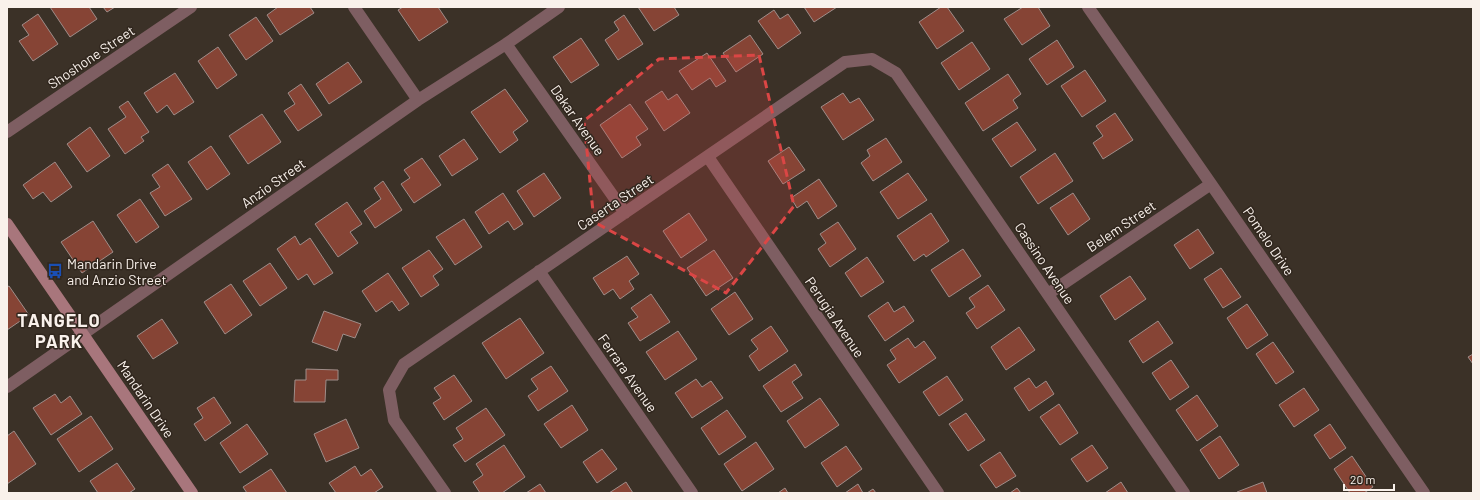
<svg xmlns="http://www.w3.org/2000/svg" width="1480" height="500" font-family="Barlow,sans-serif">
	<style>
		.building { fill: #864435; stroke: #9f8d89 }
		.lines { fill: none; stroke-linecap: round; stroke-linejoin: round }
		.street { stroke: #7e5e62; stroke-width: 12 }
		.secondary { stroke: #a8767c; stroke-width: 12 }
		.marked { fill: #db4645; fill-opacity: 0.2; stroke: #db4645; stroke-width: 3; stroke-dasharray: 8 5; stroke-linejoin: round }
		.labels { text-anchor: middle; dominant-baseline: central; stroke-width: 3; stroke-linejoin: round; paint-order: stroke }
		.street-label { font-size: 14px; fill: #f9f1eb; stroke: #31271e }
		.poi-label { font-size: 14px; fill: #f9f1eb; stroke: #31271e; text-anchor: start }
		.district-label { font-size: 18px; font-weight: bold; letter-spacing: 1px; fill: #f9f1eb; stroke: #31271e }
	</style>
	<rect width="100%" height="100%" fill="#3b3127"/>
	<!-- building -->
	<path class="building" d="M50 7H89L97 19 70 37Z
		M103 7H115L107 12Z
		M278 7H310L314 13 280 35 267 15Z
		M403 7H438L448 22 419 41 398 10Z
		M638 7H674L679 15 654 31Z
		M804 7H837L814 22Z
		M941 7H947L964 31 937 49 919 22Z
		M1023 7H1038L1050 26 1022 45 1004 19Z
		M774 10 780 19 788 14 801 33 778 49 758 21Z
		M38 14 58 44 33 61 19 41 29 35 22 25Z
		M624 15 643 44 618 60 605 40 619 30 614 22Z
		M256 17 273 41 246 60 229 35Z
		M750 35 763 54 736 72 723 53Z
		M581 38 599 65 571 83 553 57Z
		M1057 40 1074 67 1047 85 1029 59Z
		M972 42 990 69 959 90 941 63Z
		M218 47 237 75 217 89 198 61Z
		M707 53 726 81 716 87 710 78 692 90 679 71Z
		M348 62 362 82 329 104 316 84Z
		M1085 70 1106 101 1082 117 1061 86Z
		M175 73 194 102 174 115 167 105 157 113 144 93Z
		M1008 74 1021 94 1013 100 1018 108 983 131 965 103Z
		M301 84 322 115 298 131 284 111 295 104 288 93Z
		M505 89 528 121 513 132 518 140 500 153 471 112Z
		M662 91 668 100 677 94 690 113 664 131 645 102Z
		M843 93 850 103 859 98 874 120 843 140 821 107Z
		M128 101 149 132 141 137 144 141 125 154 108 129 126 117 119 107Z
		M630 104 648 129 636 137 641 145 622 158 600 125Z
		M1115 113 1133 140 1103 159 1093 143 1103 136 1096 126Z
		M262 114 281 142 248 164 229 136Z
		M1017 122 1036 150 1011 167 992 139Z
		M90 127 110 156 87 172 67 144Z
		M886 138 902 162 873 181 861 163 870 156 867 150Z
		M464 139 478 159 452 176 439 156Z
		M211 146 230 174 207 190 188 162Z
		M789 147 805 170 783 184 768 161Z
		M1055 153 1073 181 1038 204 1020 177Z
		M422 158 441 185 414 203 401 184 410 178 404 170Z
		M55 162 72 187 51 202 43 192 33 199 23 185Z
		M168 164 192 199 165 216 150 193 160 187 152 175Z
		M544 173 561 198 534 217 517 191Z
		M908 173 927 200 898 219 880 192Z
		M819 179 837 206 818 219 807 201 797 208 791 198Z
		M383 181 402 210 375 228 364 211 381 199 374 188Z
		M503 193 523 224 514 230 508 221 489 234 475 212Z
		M1073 193 1090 219 1068 235 1050 208Z
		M140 199 159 227 136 243 117 215Z
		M347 202 362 224 350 232 358 243 338 257 315 224Z
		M689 213 707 240 681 258 663 231Z
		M931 213 949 241 926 257 924 254 914 261 897 236Z
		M464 219 482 247 455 265 436 237Z
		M93 221 113 252 82 273 61 242Z
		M838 222 856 249 830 267 818 249 826 243 820 234Z
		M1198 229 1214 253 1190 269 1174 245Z
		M295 236 300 245 310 238 333 273 314 285 307 274 298 280 277 249Z
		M963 249 981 276 949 297 931 270Z
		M429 250 443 269 433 276 439 285 421 297 402 268Z
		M714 250 733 278 706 296 687 268Z
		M627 256 639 274 629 281 634 289 620 299 613 289 604 295 593 278Z
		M867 257 884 282 861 297 845 273Z
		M270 263 287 288 260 306 243 281Z
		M1221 268 1241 297 1223 308 1204 279Z
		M388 273 409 304 399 311 392 301 376 312 362 291Z
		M1130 276 1146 299 1115 320 1100 296Z
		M231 284 252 315 225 334 204 302Z
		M988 285 1005 310 977 329 966 313 975 307 969 298Z
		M9 286 29 315 7 330V287Z
		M735 292 753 319 729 335 711 309Z
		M651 294 670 322 640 341 628 323 638 317 631 308Z
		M888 302 894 312 904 306 914 321 885 341 868 316Z
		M1247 304 1268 335 1247 349 1227 318Z
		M324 311 361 324 355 338 343 334 337 351 312 342Z
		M520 318 544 353 506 379 482 343Z
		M162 319 178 343 153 359 137 336Z
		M1158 321 1173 343 1143 363 1129 341Z
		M771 326 788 351 759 371 749 356 758 349 751 340Z
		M1019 327 1035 350 1006 370 991 347Z
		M678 331 697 359 665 380 646 352Z
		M908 338 915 348 924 341 936 358 899 383 887 365 896 359 890 350Z
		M1273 342 1294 372 1276 384 1256 354Z
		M1473 354V364L1468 357Z
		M1171 360 1189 387 1170 400 1152 373Z
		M795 364 802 375 792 382 803 398 781 412 763 386Z
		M551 366 568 391 538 411 528 396 538 389 531 379Z
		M306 369 338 370V380H326L325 402H294L295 380H306Z
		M454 375 472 401 444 420 433 403 441 398 434 388Z
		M947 376 963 400 939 416 923 392Z
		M1029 378 1036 388 1046 381 1054 394 1029 411 1014 388Z
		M696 379 702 387 711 381 723 398 692 418 675 393Z
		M1304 388 1319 410 1294 427 1279 405Z
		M55 394 61 403 70 396 82 414 51 435 33 408Z
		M1197 395 1218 426 1197 441 1176 410Z
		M214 397 231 423 205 441 194 424 203 418 197 408Z
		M820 398 839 425 805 448 787 421Z
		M1059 404 1078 433 1060 445 1040 417Z
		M572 405 588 430 561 448 544 424Z
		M486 408 505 435 465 462 453 445 463 439 456 428Z
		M727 410 746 437 719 455 701 428Z
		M966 413 985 440 968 451 949 424Z
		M91 416 113 449 79 472 57 439Z
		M346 419 359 448 326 462 314 434Z
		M247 424 268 454 240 473 220 443Z
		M1330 424 1346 448 1330 459 1314 435Z
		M14 431 36 464 7 484V436Z
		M1220 436 1239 465 1219 479 1200 450Z
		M756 442 774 469 742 491 724 464Z
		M504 445 525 477 502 493H480L473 482 483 475 476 464Z
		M1092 445 1108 468 1087 482 1071 459Z
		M846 446 862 469 837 487 821 463Z
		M602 449 617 469 597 483 583 462Z
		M1000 452 1016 476 996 488 980 465Z
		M1352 456 1373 487 1364 493H1350L1334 469Z
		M117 463 135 489 129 493H98L90 481Z
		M355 466 361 476 371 469 383 487 374 493H336L329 483Z
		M271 469 287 493H247L243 487Z
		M626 482 633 493H609Z
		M1121 482 1128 493H1105Z
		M1263 482 1267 493H1237V492Z
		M540 484 546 493H526Z
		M858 484 863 493H845Z
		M785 488 788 493H778Z
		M1017 488 1021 493H1010Z
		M873 489 876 493H867Z"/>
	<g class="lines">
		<!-- street -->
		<path class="street" d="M354 7 418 100
			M1088 7 1211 184 1424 493
			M506 44 625 213
			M7 132 191 7
			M708 157 938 493
			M539 271 692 493
			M1048 294 1211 184
			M7 387 418 100 506 44 559 7
			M445 493 394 420 389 390 404 364 845 62 872 59 896 73 1184 493"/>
		<!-- secondary -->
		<path class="secondary" d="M7 224 192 493"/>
	</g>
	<!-- marked area -->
	<path class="marked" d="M759 55 794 206 726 293 594 222 584 121 659 59Z"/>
	<!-- icons -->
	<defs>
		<symbol id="bus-bare" viewBox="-9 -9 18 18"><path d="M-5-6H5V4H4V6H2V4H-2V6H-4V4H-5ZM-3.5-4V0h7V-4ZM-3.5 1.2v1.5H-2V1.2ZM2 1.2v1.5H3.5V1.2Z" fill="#1a4fb4" stroke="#31271e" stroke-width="2.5" paint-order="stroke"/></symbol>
	</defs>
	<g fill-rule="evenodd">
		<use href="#bus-bare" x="44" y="260" width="22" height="22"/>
	</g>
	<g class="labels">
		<!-- street labels -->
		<g class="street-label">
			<text transform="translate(91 57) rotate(-34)">Shoshone Street</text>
			<text transform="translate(578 120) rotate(55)">Dakar Avenue</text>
			<text transform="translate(273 183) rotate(-35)">Anzio Street</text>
			<text transform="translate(615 202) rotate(-34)">Caserta Street</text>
			<text transform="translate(1121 226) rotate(-34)">Belem Street</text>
			<text transform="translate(1269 241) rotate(56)">Pomelo Drive</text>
			<text transform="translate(1045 263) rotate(56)">Cassino Avenue</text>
			<text transform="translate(835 317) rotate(56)">Perugia Avenue</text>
			<text transform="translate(628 373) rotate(55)">Ferrara Avenue</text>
			<text transform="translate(146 399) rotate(56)">Mandarin Drive</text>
		</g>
		<!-- poi labels -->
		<g class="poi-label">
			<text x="67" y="263">Mandarin Drive<tspan x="67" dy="16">and Anzio Street</tspan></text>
		</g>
		<!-- district labels -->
		<g class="district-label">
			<text x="59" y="320">TANGELO<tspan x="59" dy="21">PARK</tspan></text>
		</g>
	</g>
	<!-- border -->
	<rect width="1480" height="500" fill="none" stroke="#f9f1eb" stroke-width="16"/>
	<!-- scale -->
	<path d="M1344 484v6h50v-6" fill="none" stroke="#f9f1eb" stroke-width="2"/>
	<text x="1350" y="484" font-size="12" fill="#f9f1eb" stroke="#31271e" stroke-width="3" paint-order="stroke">20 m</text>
</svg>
